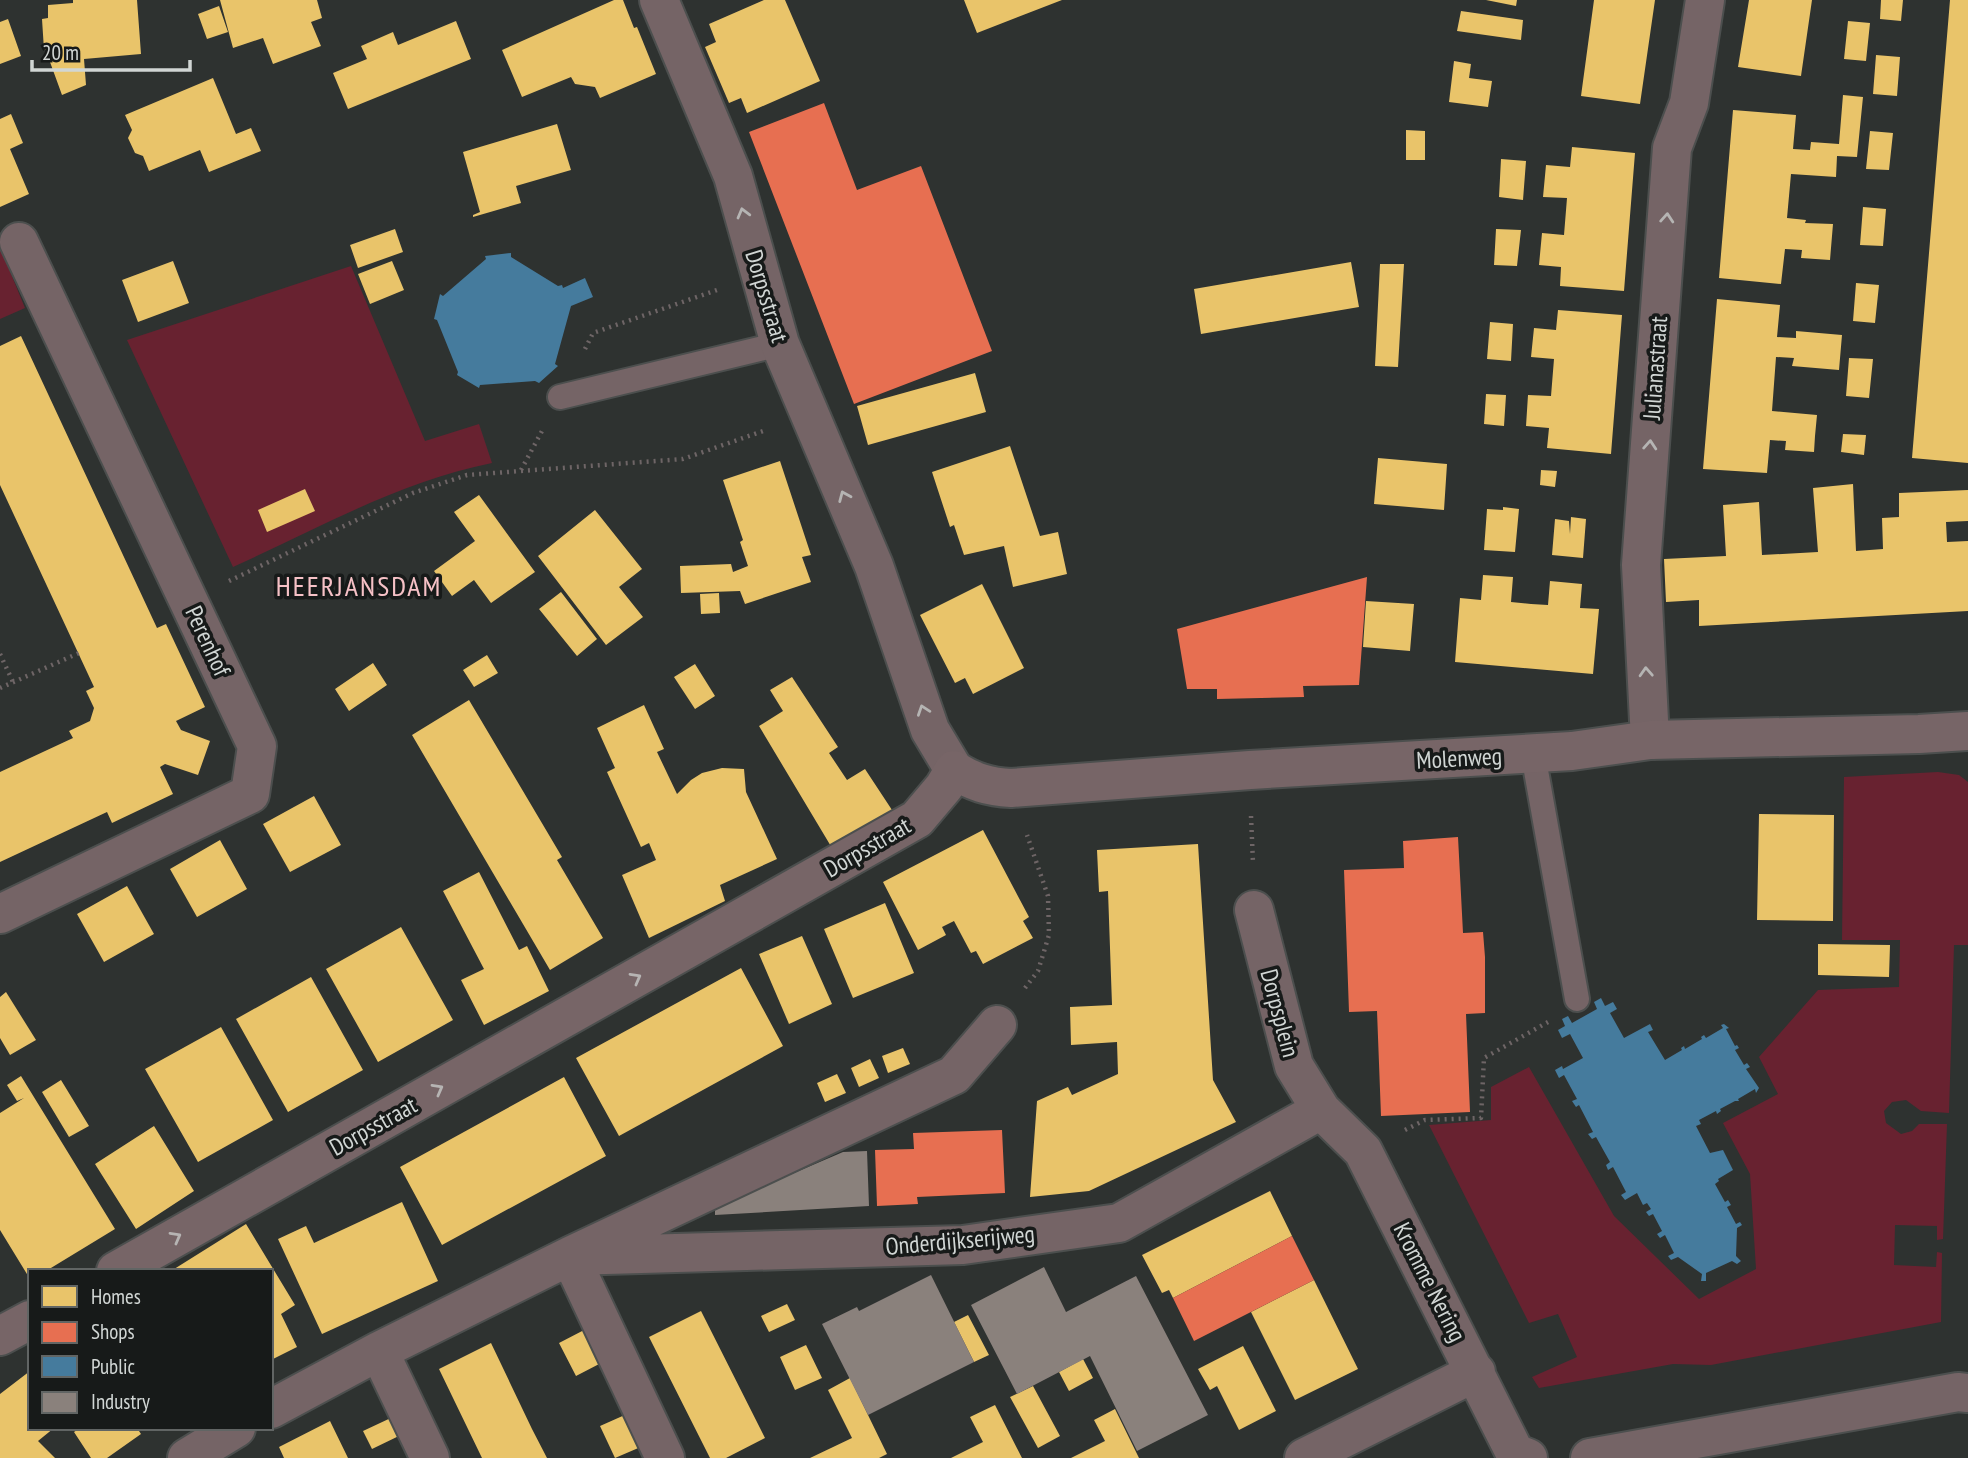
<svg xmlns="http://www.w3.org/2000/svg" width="1968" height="1458" font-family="'PT Sans Narrow',sans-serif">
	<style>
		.green { fill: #682230 }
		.homes { fill: #e9c46a }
		.shops { fill: #e76f51 }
		.public { fill: #457b9d }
		.industry { fill: #8a817c }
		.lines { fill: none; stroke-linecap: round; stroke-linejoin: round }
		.service-casing { stroke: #4c4f4e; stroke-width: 28 }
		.minor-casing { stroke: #4c4f4e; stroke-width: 42 }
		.tertiary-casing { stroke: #4c4f4e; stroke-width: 42 }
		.secondary-casing { stroke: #4c4f4e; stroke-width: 42 }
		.path { stroke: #6e6566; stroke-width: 4.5; stroke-dasharray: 2 5; stroke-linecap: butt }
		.service { stroke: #756466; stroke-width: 24 }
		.minor { stroke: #756466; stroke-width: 38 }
		.tertiary { stroke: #756466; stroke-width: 38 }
		.secondary { stroke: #776567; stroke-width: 38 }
		.oneway { stroke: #b5b4b3 }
		.oneway2 { stroke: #b6b4b3 }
		.labels { text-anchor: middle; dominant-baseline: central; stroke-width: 7; stroke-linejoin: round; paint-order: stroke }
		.street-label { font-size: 24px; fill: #d1d6d4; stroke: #171a19 }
		.quarter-label { font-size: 28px; letter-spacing: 2px; fill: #f6c1c6; stroke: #171a19 }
	</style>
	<rect width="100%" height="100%" fill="#2e3230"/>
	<!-- green -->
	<path class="green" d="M0 247 25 308 0 319Z
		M351 266 425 441 479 424 492 463C401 481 317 529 233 567L127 340Z
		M1938 772 1959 775 1968 782V945H1954L1949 1113 1921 1111 1906 1100 1892 1102 1884 1111 1886 1123 1901 1134 1912 1131 1919 1124H1947L1943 1239 1937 1240V1226L1895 1225 1894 1265 1936 1267 1937 1252 1942 1253 1941 1322 1711 1365 1673 1364 1539 1388 1532 1377 1577 1357 1558 1314 1529 1323 1429 1125 1491 1120V1087L1529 1067 1614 1216 1699 1299 1756 1269 1750 1174 1723 1123 1778 1094 1759 1057 1818 990 1899 987 1900 940H1842L1844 777Z"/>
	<!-- homes -->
	<path class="homes" d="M73 0H137L141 54 84 59 86 85 62 95 50 62 49 49 44 50 42 19 48 18V5L73 3Z
		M220 0H317L322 18 311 22 321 46 273 64 263 38 233 48Z
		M614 0H623L634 28 637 27 656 74 600 98 595 87 575 84 571 77 522 97 502 50Z
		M764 0H785L820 81 747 113 741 98 729 103 705 47 716 42 709 24Z
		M964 0H1062L977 33Z
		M1486 0H1517L1516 6Z
		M1594 0H1655L1640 104 1581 96Z
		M1749 0H1812L1801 76 1738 67Z
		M1881 0H1903L1901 21 1880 19Z
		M1950 0H1968V463L1912 458Z
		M219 6 228 32 207 39 198 14Z
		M1461 11 1523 20 1521 40 1457 31Z
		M8 19 21 56 0 64V22Z
		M456 21 471 59 348 109 333 73 367 59 361 46 393 32 398 45Z
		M1848 21 1870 23 1866 61 1844 59Z
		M1876 55 1900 57 1897 96 1873 94Z
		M1454 61 1471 64 1469 78 1492 81 1488 107 1449 102Z
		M213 78 236 134 251 128 261 151 209 172 200 150 149 171 143 156 135 153 128 138 132 130 125 115Z
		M1843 95 1863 97 1857 157 1837 156 1836 177 1791 174 1787 218 1806 220 1805 223 1833 224 1830 260 1801 258 1802 250 1785 249 1781 284 1719 278 1733 110 1796 115 1793 149 1810 150 1811 142 1839 144Z
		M11 114 23 143 10 149 29 194 0 207V119Z
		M557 124 571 170 516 186 521 203 473 217V215L480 212 463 152Z
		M1406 130 1425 131V160H1406Z
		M1870 131 1893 133 1889 170 1866 169Z
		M1572 147 1635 153 1624 291 1560 286 1561 267 1539 265 1542 233 1564 235 1567 198 1543 197 1546 165 1570 167Z
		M1501 159 1526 161 1523 200 1499 197Z
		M1863 207 1886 209 1883 246 1860 245Z
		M395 229 403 252 358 268 350 245Z
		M1496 229 1521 230 1517 266 1494 265Z
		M173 261 189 303 138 322 122 280Z
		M392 261 404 290 370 304 358 274Z
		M1351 262 1359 307 1201 334 1194 289Z
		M1380 264H1404L1398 367 1375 366Z
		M1856 283 1879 285 1875 323 1853 321Z
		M1717 299 1780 305 1777 337 1796 338V331L1842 335 1839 370 1792 366 1794 358 1776 357 1772 411 1817 415 1815 436 1814 452 1785 450 1786 441 1770 440 1767 473 1703 469Z
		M1558 310 1622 315 1611 454 1547 448 1549 428 1526 426 1528 395 1551 396 1554 359 1531 357 1534 328 1556 330Z
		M1490 322 1513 324 1511 361 1487 359Z
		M21 336 157 628 166 624 205 707 176 721 181 730 210 741 198 775 165 764 160 767 173 794 112 823 107 812 0 862V772L73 738 69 731 90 721 94 708 86 691 94 687 0 485V346Z
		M1849 358 1873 359 1869 398 1846 396Z
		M975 373 986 412 868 445 857 406Z
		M1486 394 1506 395 1504 426 1484 424Z
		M1843 434 1866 435 1864 455 1841 452Z
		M1010 446 1040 536 1058 532 1067 574 1013 587 1004 546 964 555 954 525 950 527 932 472Z
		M1378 458 1447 464 1444 510 1374 504Z
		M780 461 811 555 802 557 811 582 745 604 740 591 681 593 680 566 731 564 733 572 748 566 740 542 743 540 723 480Z
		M1541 470 1557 471 1555 487 1540 485Z
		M1853 484 1856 551 1883 549 1882 518 1899 517V493L1968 490V521L1946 522 1947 542 1968 541V611L1699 626V600L1666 602 1664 559 1726 556 1723 505 1759 502 1762 555 1818 552 1813 488Z
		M305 489 315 511 267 532 258 510Z
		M479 495 535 572 491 603 474 580 452 596 434 571 475 541 454 512Z
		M1503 507 1519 509 1515 552 1484 550 1487 509 1503 510Z
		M595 510 642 569 619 587 643 617 606 645 538 556Z
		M1571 517 1586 519 1583 558 1552 555 1555 519 1569 521 1570 534Z
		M1483 575 1513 577 1511 602 1531 604 1548 605 1550 581 1582 584 1580 608 1599 609 1593 674 1455 662 1460 598 1481 600Z
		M982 584 1024 668 973 694 965 678 955 683 920 615Z
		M561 592 597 639 577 656 539 609Z
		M719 593 720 613 701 614 700 594Z
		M1366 601 1414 604 1410 651 1363 647Z
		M487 655 498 673 474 687 463 670Z
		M373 663 387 685 349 711 335 689Z
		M695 664 715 696 695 709 674 677Z
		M792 677 838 747 829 753 847 780 865 769 892 810 832 848 759 726 783 711 770 690Z
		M469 700 562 857 557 860 603 938 550 970 412 735Z
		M644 705 664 749 657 752 677 794 691 780 702 773 722 768 744 769 746 792 777 859 720 885 725 901 649 938 622 875 656 860 649 843 641 847 607 772 615 768 597 728Z
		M314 796 341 845 290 872 263 824Z
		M1759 814 1834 815 1833 921 1757 920Z
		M983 830 1029 917 1023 921 1033 938 983 964 976 951 971 953 954 921 942 927 946 935 918 950 883 882Z
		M220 840 247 889 197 917 170 869Z
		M1198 844 1213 1080 1236 1122 1089 1191 1030 1197 1037 1101 1068 1087 1072 1095 1118 1074 1117 1042 1071 1045 1070 1007 1112 1005 1108 891 1099 892 1097 850Z
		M479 872 519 950 527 946 549 991 484 1025 461 980 484 969 443 891Z
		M127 886 154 934 104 962 77 914Z
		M885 903 914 973 853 998 824 929Z
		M401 927 453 1020 378 1062 326 969Z
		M802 936 832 1004 789 1024 759 954Z
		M1818 944 1890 945 1889 977 1818 975Z
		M741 968 783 1046 619 1136 576 1058Z
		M311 977 363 1070 288 1112 236 1019Z
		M6 992 36 1040 10 1055 0 1038V997Z
		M221 1027 273 1120 198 1162 145 1069Z
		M903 1048 910 1064 888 1073 882 1056Z
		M870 1059 879 1078 859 1087 851 1068Z
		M837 1074 846 1093 825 1102 817 1083Z
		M21 1076 115 1229 46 1271H30V1279L0 1230V1113L24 1098 17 1101 7 1085Z
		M564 1077 606 1156 442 1245 400 1167Z
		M61 1080 89 1126 69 1137 42 1092Z
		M154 1126 194 1191 136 1229 95 1164Z
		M1270 1191 1292 1236 1173 1298 1169 1290 1162 1293 1142 1255Z
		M402 1202 438 1281 322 1334 278 1239 306 1226 314 1243Z
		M246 1224 295 1305 281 1314 297 1347 271 1360V1271H171Z
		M1314 1280 1358 1369 1295 1400 1251 1312Z
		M787 1304 795 1320 769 1332 761 1316Z
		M701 1311 765 1438 726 1458H710L649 1337Z
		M968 1315 989 1355 974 1362 954 1322Z
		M586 1329 603 1362 576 1376 559 1343Z
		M491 1343 532 1429 547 1458H482L439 1369Z
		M806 1345 822 1378 795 1390 780 1357Z
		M1243 1346 1276 1411 1239 1430 1217 1386 1210 1390 1198 1369Z
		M1083 1359 1093 1378 1069 1391 1059 1372Z
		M30 1371V1428H54L38 1441 55 1458H0V1394Z
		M850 1378 887 1454 879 1458H810L852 1438 828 1390Z
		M1033 1386 1060 1436 1038 1448 1010 1397Z
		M995 1405 1022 1458H951L983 1442 970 1417Z
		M1115 1409 1139 1458H1071L1105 1441 1094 1420Z
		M627 1414 643 1446 615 1458 600 1426Z
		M395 1416 403 1434 372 1449 363 1431Z
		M330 1421 348 1458H284L279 1447Z
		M80 1428H137L141 1434 107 1458H91L74 1432Z"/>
	<!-- shops -->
	<path class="shops" d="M824 103 857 190 921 166 992 351 854 404 749 132Z
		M1367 577 1359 685 1303 686 1304 697 1217 699V689H1187L1177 629Z
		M1458 837 1463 933 1483 932 1485 957V1013L1466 1014 1470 1112 1381 1116 1377 1011 1349 1012 1344 870 1404 868 1403 841Z
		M1002 1130 1005 1193 917 1197 918 1204 877 1206 875 1150 914 1149 913 1133Z
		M1292 1236 1314 1280 1194 1341 1173 1298Z"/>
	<!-- public -->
	<path class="public" d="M511 253V257L558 286 562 285 563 288 585 278 593 297 571 306 555 364 558 366 539 383 535 381 480 385 479 388 457 375 458 372 437 320 434 319 440 294 443 296 486 259 485 256Z
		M1601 998 1605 1006 1613 1002 1617 1009 1610 1013 1624 1038 1650 1024 1653 1030 1648 1032 1665 1060 1682 1050 1681 1048 1684 1046 1685 1049 1702 1039 1701 1037 1704 1035 1706 1038 1723 1028 1721 1025 1724 1024 1729 1028 1726 1029 1735 1046 1737 1045 1739 1048 1735 1050 1744 1065 1747 1063 1750 1067 1746 1069 1759 1088 1756 1093 1755 1089 1738 1099 1739 1101H1735L1720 1109 1721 1111 1717 1114 1716 1111 1699 1120 1701 1124 1696 1126 1710 1153 1723 1150 1733 1170 1718 1179 1719 1181 1715 1184 1725 1202 1728 1200 1731 1205 1727 1207 1736 1224 1740 1222 1742 1225 1737 1228 1736 1256 1741 1261 1737 1264 1732 1261 1706 1273V1281H1701L1702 1274 1678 1257 1671 1260 1668 1256 1674 1253 1665 1235 1660 1238 1657 1234 1662 1231 1653 1214 1649 1216 1646 1212 1651 1209 1647 1203 1643 1205 1637 1193 1625 1200 1621 1195 1626 1192 1613 1167 1608 1170 1606 1165 1610 1162 1596 1137 1592 1139 1588 1134 1593 1132 1579 1105 1576 1107 1572 1101 1577 1099 1564 1075 1559 1078 1555 1070 1562 1066 1563 1069 1583 1058 1570 1034 1562 1038 1558 1030 1565 1026 1562 1019 1568 1016 1572 1023 1597 1009 1594 1002Z"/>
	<!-- industry -->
	<path class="industry" d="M867 1151 869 1206 715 1215V1207L843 1152Z
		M1044 1267 1066 1312 1136 1276 1208 1415 1137 1451 1090 1356 1017 1394 971 1305Z
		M931 1275 974 1362 868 1415 822 1324 857 1307 859 1311Z"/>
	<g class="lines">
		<defs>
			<path id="service" d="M560 397 780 344
				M1533 754 1577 999"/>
			<path id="minor" d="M1650 740 1641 565 1672 148 1689 103 1705 0
				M1254 910 1294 1066 1321 1110 1363 1151 1515 1453 1528 1458
				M0 914 250 794 257 746 19 242
				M379 1351 430 1458
				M271 1409 379 1351 570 1256 963 1245 1119 1223 1321 1110
				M187 1458 236 1428
				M665 1458 570 1256 954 1075 997 1025
				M1304 1458 1476 1372
				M1590 1458 1958 1392 1968 1393"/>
			<path id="tertiary" d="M659 0 733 176 780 344 874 566 930 730 954 770"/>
			<path id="secondary" d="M116 1271 917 819 944 787 954 770C973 782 989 787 1011 788L1250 770 1572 751 1650 740 1919 734 1968 731
				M0 1336 30 1320"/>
		</defs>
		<!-- service casing -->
		<use href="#service" class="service-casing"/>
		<!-- minor casing -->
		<use href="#minor" class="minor-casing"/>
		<!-- tertiary casing -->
		<use href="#tertiary" class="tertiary-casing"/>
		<!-- secondary casing -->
		<use href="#secondary" class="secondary-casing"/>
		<!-- path -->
		<path class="path" d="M585 349 593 333 717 290
			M521 470 542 431
			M229 581 413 493 467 475 683 459 766 430
			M0 654 13 682
			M0 688 79 653
			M1251 816 1253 863
			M1025 988 1038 971 1049 935 1048 896 1027 835
			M1405 1130 1425 1120 1481 1118 1484 1058 1548 1022"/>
		<!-- service -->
		<use href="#service" class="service"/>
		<!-- minor -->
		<use href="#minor" class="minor"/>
		<!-- tertiary -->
		<use href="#tertiary" class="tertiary"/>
		<!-- secondary -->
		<use href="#secondary" class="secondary"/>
	</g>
	<!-- one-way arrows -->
	<defs><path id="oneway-chevron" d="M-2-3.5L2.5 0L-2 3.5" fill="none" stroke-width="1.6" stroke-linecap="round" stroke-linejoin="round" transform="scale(1.75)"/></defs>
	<g class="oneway">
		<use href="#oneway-chevron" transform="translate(743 213) rotate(-105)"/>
		<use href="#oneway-chevron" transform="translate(1667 218) rotate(-86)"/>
		<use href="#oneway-chevron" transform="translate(1650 445) rotate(-86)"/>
		<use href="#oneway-chevron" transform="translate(844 496) rotate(-113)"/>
		<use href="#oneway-chevron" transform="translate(1646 672) rotate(-93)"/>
		<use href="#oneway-chevron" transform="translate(923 710) rotate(-109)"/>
	</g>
	<g class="oneway2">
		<use href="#oneway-chevron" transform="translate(636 978) rotate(-29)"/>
		<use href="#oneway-chevron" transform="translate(438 1089) rotate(-29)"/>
		<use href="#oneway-chevron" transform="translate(176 1237) rotate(-29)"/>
	</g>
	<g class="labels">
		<!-- street labels -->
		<g class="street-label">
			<text transform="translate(767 296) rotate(73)">Dorpsstraat</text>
			<text transform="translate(1655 368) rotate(-86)">Julianastraat</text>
			<text transform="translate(208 641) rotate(65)">Perenhof</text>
			<text transform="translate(1459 758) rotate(-3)">Molenweg</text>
			<text transform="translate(867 847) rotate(-30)">Dorpsstraat</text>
			<text transform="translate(1280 1013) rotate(75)">Dorpsplein</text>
			<text transform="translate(373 1126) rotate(-29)">Dorpsstraat</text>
			<text transform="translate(960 1240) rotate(-5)">Onderdijkserijweg</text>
			<text transform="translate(1430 1282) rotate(63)">Kromme Nering</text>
		</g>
		<!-- quarter labels -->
		<g class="quarter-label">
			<text x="359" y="585">HEERJANSDAM</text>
		</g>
	</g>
	<!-- legend -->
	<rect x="28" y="1269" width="245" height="161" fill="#171a19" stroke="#616564" stroke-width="2"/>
	<rect x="42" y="1286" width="35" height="21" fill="#e9c46a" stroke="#616564" stroke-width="2"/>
	<text x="91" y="1304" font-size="21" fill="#d1d6d4">Homes</text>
	<rect x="42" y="1322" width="35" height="21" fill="#e76f51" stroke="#616564" stroke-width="2"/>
	<text x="91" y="1339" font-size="21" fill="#d1d6d4">Shops</text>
	<rect x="42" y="1356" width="35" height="21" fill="#457b9d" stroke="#616564" stroke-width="2"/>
	<text x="91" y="1374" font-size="21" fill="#d1d6d4">Public</text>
	<rect x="42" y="1392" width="35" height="21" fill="#8a817c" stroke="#616564" stroke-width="2"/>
	<text x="91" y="1409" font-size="21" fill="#d1d6d4">Industry</text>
	<!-- scale -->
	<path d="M32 60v10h158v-10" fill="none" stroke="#d1d6d4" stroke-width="3.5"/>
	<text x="42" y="60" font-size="21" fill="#d1d6d4" stroke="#171a19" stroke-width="5" paint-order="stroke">20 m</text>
</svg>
